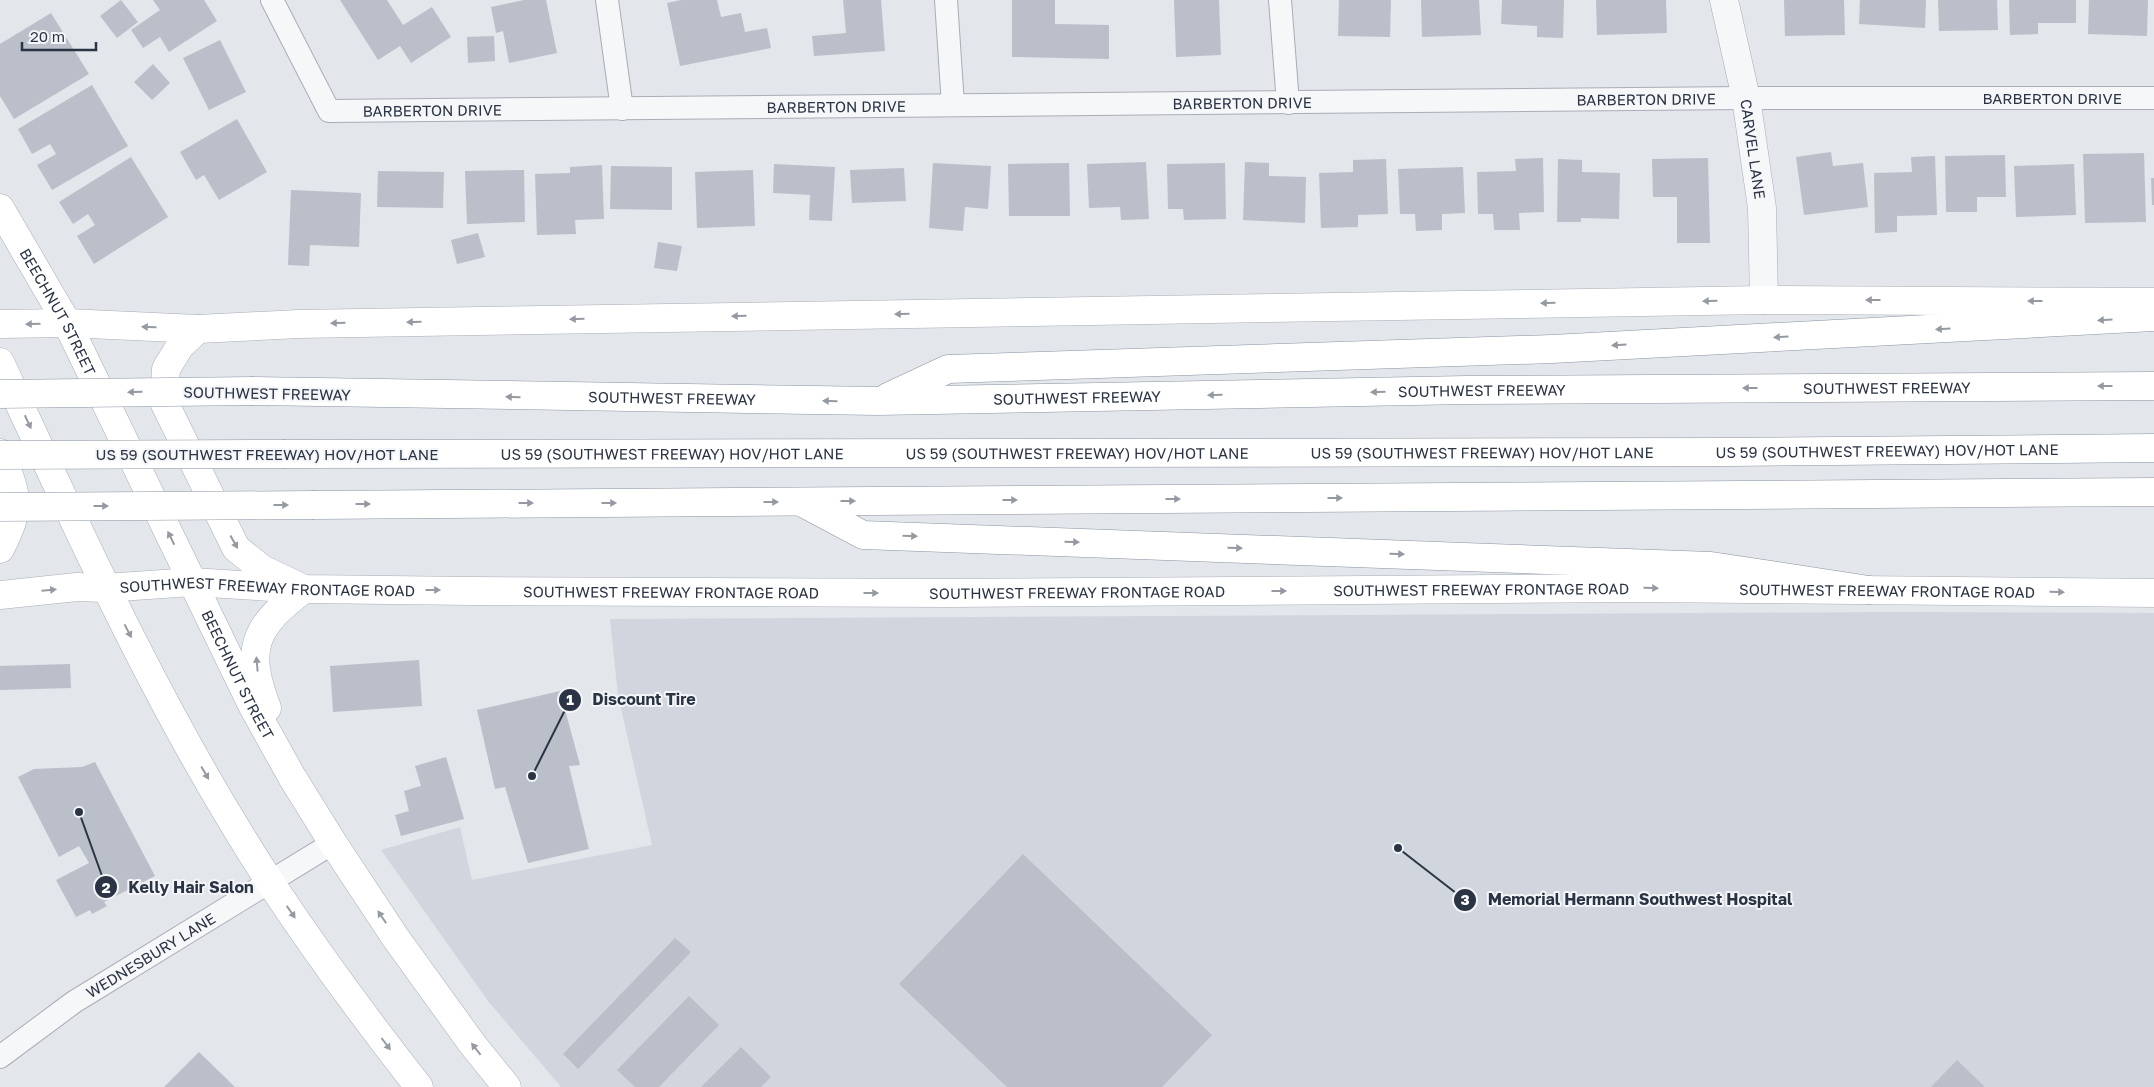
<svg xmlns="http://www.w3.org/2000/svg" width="2154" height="1087" font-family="'Golos Text',sans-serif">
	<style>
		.built { fill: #d1d5dd }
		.building { fill: #babfc9 }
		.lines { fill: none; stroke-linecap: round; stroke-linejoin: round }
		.minor-casing { stroke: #a8adb6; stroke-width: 24 }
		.tertiary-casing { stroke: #a8adb6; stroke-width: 29 }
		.secondary-casing { stroke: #a8adb6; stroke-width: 29 }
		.motorway-casing { stroke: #8a94a2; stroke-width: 29 }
		.minor { stroke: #f6f7f9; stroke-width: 22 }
		.tertiary { stroke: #f6f7f9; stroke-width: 28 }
		.secondary { stroke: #fff; stroke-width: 28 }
		.motorway { stroke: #fff; stroke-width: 28 }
		.motorway-bridge-casing { stroke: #8a94a2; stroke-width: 29; stroke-linecap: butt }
		.motorway-bridge { stroke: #fff; stroke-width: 28 }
		.oneway { fill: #959aa2 }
		.labels { text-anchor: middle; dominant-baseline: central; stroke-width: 4; stroke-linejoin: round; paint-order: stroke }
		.street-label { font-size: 15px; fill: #2b3444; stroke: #f3f5f8 }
		.leader { fill: none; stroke: #2b3444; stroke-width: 2 }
		.callout-dot { fill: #2b3444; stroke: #f3f5f8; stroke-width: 2 }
		.mark-label { font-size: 15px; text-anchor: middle; font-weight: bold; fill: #fff }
		.callout-label { font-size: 16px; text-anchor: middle; font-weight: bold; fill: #2b3444; stroke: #f3f5f8; stroke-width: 4; stroke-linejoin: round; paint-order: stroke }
	</style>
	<rect width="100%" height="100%" fill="#e3e6eb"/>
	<!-- built -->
	<path class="built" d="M1894 612 2154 613V1087H561L488 1001 381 850 460 827 472 880 652 845 618 695 610 619Z"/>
	<!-- building -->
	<path class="building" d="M121 0 138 22 117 38 100 16Z
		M153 0H204L217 21 169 52 160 37 143 48 131 30 160 10Z
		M340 0H387L403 25 432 7 451 37 411 63 400 46 378 60Z
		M524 0H546L557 53 509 63 503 31 496 33 491 7Z
		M681 0H717L721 17 741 13 745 32 767 28 771 48 680 66 667 3Z
		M843 0H881L885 51 814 56 812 36 846 33Z
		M1012 0H1055V24L1109 25V59L1012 57Z
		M1174 0H1219L1221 55 1176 57Z
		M1339 0H1391L1390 37 1338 36Z
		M1421 0H1479L1481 35 1422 37Z
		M1502 0H1564L1563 38 1537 37V26L1501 24Z
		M1596 0H1666L1667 33 1597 35Z
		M1784 0H1844L1845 35 1785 36Z
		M1860 0H1926L1925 28 1859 24Z
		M1938 0H1997L1998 30 1939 31Z
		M2009 0H2076V23H2038V34L2010 35Z
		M2089 0H2148L2147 36 2088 34Z
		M51 13 89 74 14 119 0 96V44Z
		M494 36 495 61 468 63 467 37Z
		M220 40 246 92 209 110 183 58Z
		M153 64 170 83 152 100 134 82Z
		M92 85 128 146 52 190 37 165 56 154 50 144 32 154 18 129Z
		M237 119 267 172 219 200 204 175 196 180 180 152Z
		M1831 152 1833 166 1863 163 1868 207 1804 215 1796 157Z
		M2144 153 2146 222 2085 223 2083 154Z
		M2005 155 2006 197H1977V212H1946L1945 156Z
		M1935 156 1937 215 1897 216V232L1875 233 1874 173 1912 172 1911 157Z
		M131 157 168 217 94 264 77 236 95 225 88 214 73 224 59 202Z
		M1543 158 1544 212 1519 213 1520 230H1494L1493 214H1478L1477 172 1516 171 1515 159Z
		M1708 158 1710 243H1677V197H1653L1652 159Z
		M1386 159 1388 214 1358 215V227L1321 228 1319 173 1353 172V160Z
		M1558 159 1582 160V172L1620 173 1619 219 1581 218V222H1557Z
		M1146 162 1149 219 1121 220 1120 207 1089 208 1087 164Z
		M1245 162 1269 163V176L1306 177 1305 223 1243 220Z
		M933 163 991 166 988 209 965 207 963 231 929 228Z
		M1069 163 1070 216H1009L1008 164Z
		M1225 163 1226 219 1184 220 1183 209H1168L1167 164Z
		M774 164 835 167 832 221 809 220 810 195 773 193Z
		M2074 164 2076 215 2016 217 2014 166Z
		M602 165 604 219 575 220 576 234 537 235 535 174 570 173V167Z
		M611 166 672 167V210L610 209Z
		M1463 167 1465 213 1442 214V230L1416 231 1415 214H1400L1398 169Z
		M904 168 906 201 852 203 850 170Z
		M524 170 525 222 467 224 465 171Z
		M753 170 755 226 697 228 695 172Z
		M378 171 444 172 443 208 377 207Z
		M2151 178H2154V205H2152Z
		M291 190 361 193 359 247 310 245 309 266 288 265Z
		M478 233 485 257 457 264 451 240Z
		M658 242 682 246 677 271 654 268Z
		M419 660 422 706 333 712 330 666Z
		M70 664 71 688 0 690V666Z
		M560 691 580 765 569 766 589 849 528 863 505 787 495 789 477 710Z
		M446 757 464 819 401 836 395 815 409 811 404 791 421 786 415 766Z
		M95 762 155 876 104 902 107 906 92 914 90 910 76 917 56 880 89 863 79 846 59 857 18 777 34 769 82 767Z
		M1023 854 1212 1035 1162 1087H1007L899 984Z
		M675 938 691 952 578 1069 563 1054Z
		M689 996 719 1025 659 1087H635L617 1070Z
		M741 1047 771 1077 761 1087H701Z
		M199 1052 235 1087H164Z
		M1957 1060 1985 1087H1931Z"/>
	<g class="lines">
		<defs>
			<g id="minor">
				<path id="s1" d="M272 0 329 111 1746 98H2154"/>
				<path d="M607 0 622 109"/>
				<path d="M946 0 953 105"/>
				<path d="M1280 0 1288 103"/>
				<path id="s2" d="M0 1057 74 1002 333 843"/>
			</g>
			<g id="tertiary">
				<path id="s3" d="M1724 0 1746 98 1762 208 1764 300"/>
			</g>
			<g id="secondary">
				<path id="s4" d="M0 208 67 323 252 705 292 777 333 843 395 937 473 1045 507 1087"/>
				<path d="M0 324 67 323 198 329 299 324 1764 300 2154 302"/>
				<path d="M198 329 180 346 166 369 164 402 236 548 262 569 304 589C254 627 244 648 267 708"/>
				<path d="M0 362C82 539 163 718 270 882 317 953 367 1021 419 1087"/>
				<path d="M0 453C18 496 22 507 0 549"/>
				<path id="s5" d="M0 595 77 587 105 588 192 582 304 589 472 591 950 593 1640 588 2154 593"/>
			</g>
			<g id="motorway">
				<path id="s6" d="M253 391 878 401 1466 390 2154 386"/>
				<path d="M888 397 948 369 1552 349 2154 317"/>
				<path id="s7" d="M286 454 1729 452 2154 448"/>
				<path d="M803 503 863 535 1711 566 1869 590"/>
				<path d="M314 505 2154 492"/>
			</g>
		</defs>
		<!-- minor casing -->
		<use href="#minor" class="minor-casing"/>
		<!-- tertiary casing -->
		<use href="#tertiary" class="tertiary-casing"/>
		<!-- secondary casing -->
		<use href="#secondary" class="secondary-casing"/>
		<!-- motorway casing -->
		<use href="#motorway" class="motorway-casing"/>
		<!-- minor -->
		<use href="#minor" class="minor"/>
		<!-- tertiary -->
		<use href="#tertiary" class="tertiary"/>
		<!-- secondary -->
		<use href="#secondary" class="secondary"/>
		<!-- motorway -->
		<use href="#motorway" class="motorway"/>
		<defs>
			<path id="motorway-bridge" d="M0 394 253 391
				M0 455 286 454
				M0 507 314 505"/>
		</defs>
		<!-- motorway-bridge casing -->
		<use href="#motorway-bridge" class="motorway-bridge-casing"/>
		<!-- motorway-bridge -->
		<use href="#motorway-bridge" class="motorway-bridge"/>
	</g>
	<!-- one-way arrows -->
	<defs><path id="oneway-solid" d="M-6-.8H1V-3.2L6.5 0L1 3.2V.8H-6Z" transform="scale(1.25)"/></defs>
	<g class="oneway">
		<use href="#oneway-solid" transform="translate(1873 300) rotate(-180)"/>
		<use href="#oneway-solid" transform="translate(1710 301) rotate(179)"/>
		<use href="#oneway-solid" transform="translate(2035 301) rotate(-180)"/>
		<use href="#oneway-solid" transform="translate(1548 303) rotate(179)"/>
		<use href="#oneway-solid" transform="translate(902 314) rotate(179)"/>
		<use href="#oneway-solid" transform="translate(739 316) rotate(179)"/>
		<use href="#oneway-solid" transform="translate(577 319) rotate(179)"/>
		<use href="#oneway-solid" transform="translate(2105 320) rotate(177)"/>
		<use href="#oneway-solid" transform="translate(414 322) rotate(179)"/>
		<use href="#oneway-solid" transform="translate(338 323) rotate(179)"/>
		<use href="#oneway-solid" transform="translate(33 324) rotate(179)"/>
		<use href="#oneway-solid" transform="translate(149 327) rotate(-178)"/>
		<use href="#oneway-solid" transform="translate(1943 329) rotate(177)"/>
		<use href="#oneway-solid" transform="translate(1781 337) rotate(177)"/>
		<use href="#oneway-solid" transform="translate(1619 345) rotate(177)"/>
		<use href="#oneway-solid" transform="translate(2105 386) rotate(180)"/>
		<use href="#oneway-solid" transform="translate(1750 388) rotate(180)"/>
		<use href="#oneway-solid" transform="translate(135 392) rotate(179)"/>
		<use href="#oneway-solid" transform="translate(1378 392) rotate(179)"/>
		<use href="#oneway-solid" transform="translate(1215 395) rotate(179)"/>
		<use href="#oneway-solid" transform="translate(513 397) rotate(-179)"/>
		<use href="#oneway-solid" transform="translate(830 401) rotate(-179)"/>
		<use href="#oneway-solid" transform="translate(28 422) rotate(65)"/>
		<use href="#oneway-solid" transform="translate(1335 498)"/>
		<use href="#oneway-solid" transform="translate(1173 499)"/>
		<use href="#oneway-solid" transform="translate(1010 500)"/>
		<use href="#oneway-solid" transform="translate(848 501)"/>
		<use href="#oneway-solid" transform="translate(771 502)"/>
		<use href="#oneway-solid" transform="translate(526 503)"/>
		<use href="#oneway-solid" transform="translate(609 503)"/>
		<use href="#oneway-solid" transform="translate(363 504)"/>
		<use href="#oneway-solid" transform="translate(281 505)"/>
		<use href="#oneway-solid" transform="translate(101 506)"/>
		<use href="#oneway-solid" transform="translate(910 536) rotate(2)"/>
		<use href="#oneway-solid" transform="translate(171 538) rotate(-116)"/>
		<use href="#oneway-solid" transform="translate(234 542) rotate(61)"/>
		<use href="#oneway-solid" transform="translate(1072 542) rotate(2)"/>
		<use href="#oneway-solid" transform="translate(1235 548) rotate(2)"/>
		<use href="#oneway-solid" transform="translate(1397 554) rotate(2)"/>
		<use href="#oneway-solid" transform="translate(1651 588) rotate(1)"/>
		<use href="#oneway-solid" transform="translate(49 590) rotate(-5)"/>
		<use href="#oneway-solid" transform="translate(433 590)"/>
		<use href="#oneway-solid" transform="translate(1279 591)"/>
		<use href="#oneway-solid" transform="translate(2057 592) rotate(1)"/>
		<use href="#oneway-solid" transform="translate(871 593)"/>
		<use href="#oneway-solid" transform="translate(128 631) rotate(62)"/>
		<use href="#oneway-solid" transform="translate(257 664) rotate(-95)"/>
		<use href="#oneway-solid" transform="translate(205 773) rotate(60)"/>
		<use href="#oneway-solid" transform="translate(291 912) rotate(55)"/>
		<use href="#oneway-solid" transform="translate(382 917) rotate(-124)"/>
		<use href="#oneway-solid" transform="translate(386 1044) rotate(53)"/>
		<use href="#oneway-solid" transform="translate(476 1049) rotate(-128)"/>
	</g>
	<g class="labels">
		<!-- street labels -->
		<g class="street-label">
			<text stroke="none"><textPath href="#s1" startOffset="1848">BARBERTON DRIVE</textPath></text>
			<text stroke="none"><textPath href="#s1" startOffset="1442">BARBERTON DRIVE</textPath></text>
			<text stroke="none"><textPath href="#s1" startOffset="1038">BARBERTON DRIVE</textPath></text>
			<text stroke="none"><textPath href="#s1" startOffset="632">BARBERTON DRIVE</textPath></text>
			<text stroke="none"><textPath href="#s1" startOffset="228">BARBERTON DRIVE</textPath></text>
			<text stroke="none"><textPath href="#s3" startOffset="152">CARVEL LANE</textPath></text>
			<text stroke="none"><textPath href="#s4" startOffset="119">BEECHNUT STREET</textPath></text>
			<text stroke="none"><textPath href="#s6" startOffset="1634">SOUTHWEST FREEWAY</textPath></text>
			<text stroke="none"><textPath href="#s6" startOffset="1229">SOUTHWEST FREEWAY</textPath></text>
			<text transform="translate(267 393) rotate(1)">SOUTHWEST FREEWAY</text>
			<text stroke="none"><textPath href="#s6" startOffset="824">SOUTHWEST FREEWAY</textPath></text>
			<text stroke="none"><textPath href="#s6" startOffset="419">SOUTHWEST FREEWAY</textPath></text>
			<text stroke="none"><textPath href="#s7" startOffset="1601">US 59 (SOUTHWEST FREEWAY) HOV/HOT LANE</textPath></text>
			<text stroke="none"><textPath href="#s7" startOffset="1196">US 59 (SOUTHWEST FREEWAY) HOV/HOT LANE</textPath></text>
			<text stroke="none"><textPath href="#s7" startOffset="791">US 59 (SOUTHWEST FREEWAY) HOV/HOT LANE</textPath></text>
			<text x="267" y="454">US 59 (SOUTHWEST FREEWAY) HOV/HOT LANE</text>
			<text stroke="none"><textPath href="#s7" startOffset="386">US 59 (SOUTHWEST FREEWAY) HOV/HOT LANE</textPath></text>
			<text stroke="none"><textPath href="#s5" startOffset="268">SOUTHWEST FREEWAY FRONTAGE ROAD</textPath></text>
			<text stroke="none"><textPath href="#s5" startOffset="1482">SOUTHWEST FREEWAY FRONTAGE ROAD</textPath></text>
			<text stroke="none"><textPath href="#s5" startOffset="1888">SOUTHWEST FREEWAY FRONTAGE ROAD</textPath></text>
			<text stroke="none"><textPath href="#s5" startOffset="672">SOUTHWEST FREEWAY FRONTAGE ROAD</textPath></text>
			<text stroke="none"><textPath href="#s5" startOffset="1078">SOUTHWEST FREEWAY FRONTAGE ROAD</textPath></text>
			<text stroke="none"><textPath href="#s4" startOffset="524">BEECHNUT STREET</textPath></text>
			<text stroke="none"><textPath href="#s2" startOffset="182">WEDNESBURY LANE</textPath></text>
		</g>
	</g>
	<!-- callouts -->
	<path class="leader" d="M532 776L570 700M79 812L106 887M1398 848L1465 900"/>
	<g class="callout-dot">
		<circle cx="532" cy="776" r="5"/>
		<circle cx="79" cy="812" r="5"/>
		<circle cx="1398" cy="848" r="5"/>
		<circle cx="570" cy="700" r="12"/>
		<circle cx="106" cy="887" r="12"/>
		<circle cx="1465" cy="900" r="12"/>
	</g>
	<g class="mark-label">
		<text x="570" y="705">1</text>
		<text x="106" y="893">2</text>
		<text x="1465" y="905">3</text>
	</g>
	<g class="callout-label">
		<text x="644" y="705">Discount Tire</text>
		<text x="191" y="893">Kelly Hair Salon</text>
		<text x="1640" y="905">Memorial Hermann Southwest Hospital</text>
	</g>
	<!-- scale -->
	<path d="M22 42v8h74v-8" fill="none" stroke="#2b3444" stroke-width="2.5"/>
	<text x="30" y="42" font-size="15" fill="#2b3444" stroke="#f3f5f8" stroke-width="4" paint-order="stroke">20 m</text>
</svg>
